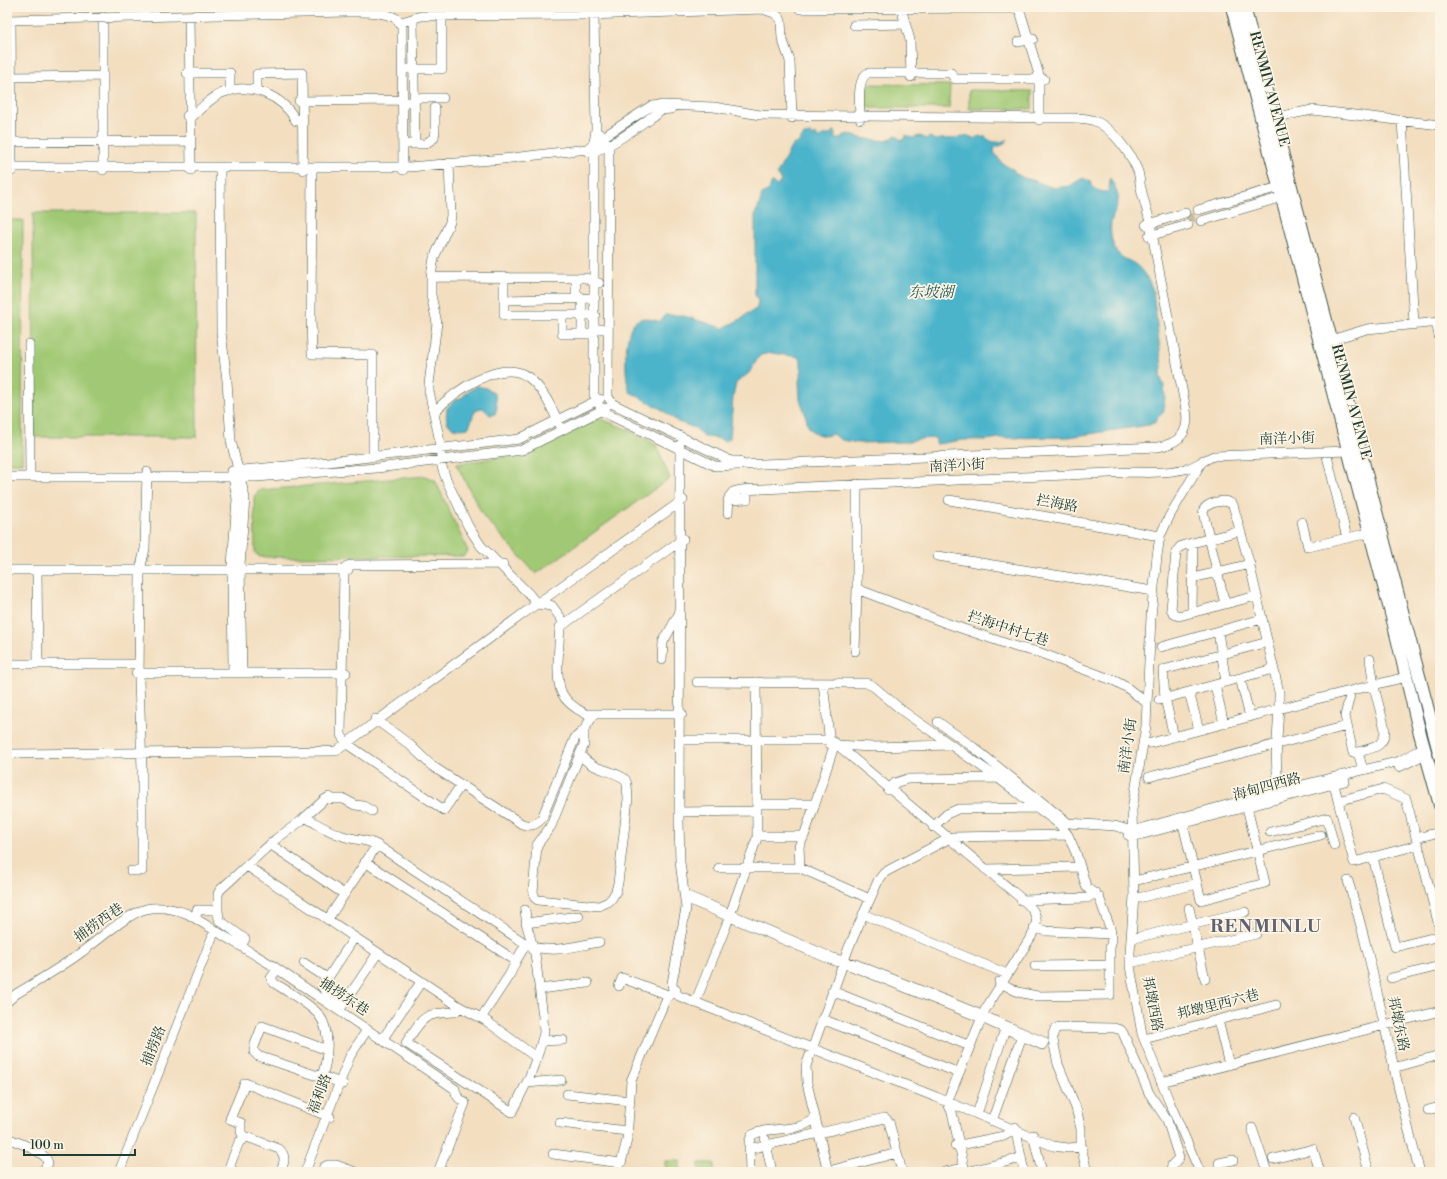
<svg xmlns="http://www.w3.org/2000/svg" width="1447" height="1179" font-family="'Libre Bodoni','Noto Serif SC',serif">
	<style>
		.green { fill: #a1c974; stroke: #608354 }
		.water { fill: #4cb4ca; stroke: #36787f }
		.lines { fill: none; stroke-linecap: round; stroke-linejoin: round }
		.minor-tunnel { stroke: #c9bea4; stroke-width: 9; stroke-dasharray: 9 4.5; stroke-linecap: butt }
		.minor-casing { stroke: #3f5549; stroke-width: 10 }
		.major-casing { stroke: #3f5549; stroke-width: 14 }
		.minor { stroke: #fff; stroke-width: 9 }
		.major { stroke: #fff; stroke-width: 12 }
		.labels { text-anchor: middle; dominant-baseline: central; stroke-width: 3.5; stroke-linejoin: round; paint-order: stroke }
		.street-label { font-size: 14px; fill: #1f3d34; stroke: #fcf5e5 }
		.water-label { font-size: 15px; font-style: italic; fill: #2a5b5a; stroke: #fcf5e5 }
		.district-label { font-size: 18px; font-weight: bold; letter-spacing: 1px; fill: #606173; stroke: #fcf5e5 }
	</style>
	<rect width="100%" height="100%" fill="#fcf5e5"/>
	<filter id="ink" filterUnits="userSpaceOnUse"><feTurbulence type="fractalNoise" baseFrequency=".025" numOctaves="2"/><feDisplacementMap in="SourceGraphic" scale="8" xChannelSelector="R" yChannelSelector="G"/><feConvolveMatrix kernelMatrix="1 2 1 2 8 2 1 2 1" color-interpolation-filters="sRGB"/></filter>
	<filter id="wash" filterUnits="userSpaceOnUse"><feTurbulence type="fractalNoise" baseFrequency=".012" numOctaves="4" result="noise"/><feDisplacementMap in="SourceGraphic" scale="16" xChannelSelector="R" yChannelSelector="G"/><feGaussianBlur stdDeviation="0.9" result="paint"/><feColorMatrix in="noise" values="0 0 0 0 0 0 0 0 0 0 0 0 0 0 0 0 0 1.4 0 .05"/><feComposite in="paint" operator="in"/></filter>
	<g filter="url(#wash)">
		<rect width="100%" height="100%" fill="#f3dec0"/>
		<!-- green -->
		<path class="green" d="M866 84 950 85 949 108H866Z
			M969 90 1032 91V109H969Z
			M33 213H196L197 437H34Z
			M7 220H23L22 463H7Z
			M599 418 629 430 656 445 670 478 536 574 484 517 456 464 528 453Z
			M425 476 435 480 468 551 464 556 260 557 255 553 254 496 260 490Z
			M665 1161H680V1172H665Z
			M699 1163H714V1172H699Z"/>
		<!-- water -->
		<path class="water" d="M833 131H835V139H842V136L849 134C862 140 873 139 887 141L888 139 893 138 895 135 901 140 904 139 906 135 912 138 920 136 927 139 930 137 935 140C942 138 951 139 958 138 963 137 967 136 972 137L973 139 979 136 981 137H986C991 144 1001 143 1008 139L1003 145 995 147 994 152 1001 162 1009 168 1013 169 1015 173 1024 178 1036 181 1053 188 1070 186 1082 178 1090 181C1092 189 1098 192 1107 192L1109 190 1110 178C1114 185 1119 193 1118 201 1118 207 1114 213 1112 219 1109 227 1111 241 1115 249 1120 259 1128 259 1136 265 1143 270 1151 284 1153 291L1162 367 1160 376 1164 386 1165 397 1164 405V410L1163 413 1158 417 1156 422 1149 425 1136 427 1069 437 999 438 986 440H962L938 444H936V438L919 439 906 442 858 443 842 440 832 434 825 436 817 434 812 431 808 426 804 410 800 400 799 380 801 378V361L799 357 772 353 761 355 758 358 749 373 736 383 733 397 730 438 725 441 717 438 704 437 695 428 678 422 661 409 630 392C624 379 624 336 633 324 635 321 640 319 643 318L658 321H661L665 315H681L723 328 743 318 748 313H750L757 308 758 299 755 295V214L759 206 762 194 769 190 772 182 777 186 781 181 777 174 791 147 794 144H797L804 135 811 134 813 136 816 134 818 139 824 135H829Z
			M477 386 486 388 495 394 497 407 495 414 490 415 483 408C471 408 474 420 468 428 451 431 444 426 447 408L455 400 463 397 466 393Z"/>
	</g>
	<g filter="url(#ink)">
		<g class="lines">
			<!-- minor-tunnel -->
			<path class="minor-tunnel" d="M1186 219 1200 216"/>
			<defs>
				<path id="minor" d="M800 7V9L1018 8 1021 14 1039 75V120
					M902 7 903 15 910 40 911 77
					M189 16 191 170
					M103 17V170
					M413 19 415 144
					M7 20 347 12C362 12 393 10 402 24L403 170
					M11 20 12 171
					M399 23 421 16 587 15 763 9 774 13 780 18 781 21 782 38 790 61 792 118
					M854 25 906 24
					M1018 42 1033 39
					M408 69H442V16
					M187 73H230V91
					M9 77 102 76
					M257 91V74L302 73 303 170
					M299 101 402 100 406 102H414L417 98H443
					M187 116H193C202 107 211 98 222 93 250 81 283 96 296 121H302
					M860 119C860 107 856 78 868 73H951L955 79H1044
					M1267 119 1312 110 1440 125
					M1402 120 1414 324
					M600 134 609 145 608 397 613 404 731 461H739
					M9 142 191 141
					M409 144H425L434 138 435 130V108
					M589 152C611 149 642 123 661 110L671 109
					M449 163 451 215 450 222 434 258 431 276V295L437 323 429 384V391L439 437 442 467 446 479 468 526 481 546 529 594 537 604 552 606
					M7 167H409L503 159 587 149 594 143 651 106 663 105 714 107 760 115 1071 118C1079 118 1088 118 1095 121 1112 128 1130 153 1137 169 1140 175 1139 182 1141 188 1143 198 1146 207 1149 218L1186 410C1190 432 1180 443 1158 447L715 466 603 412 594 395V143L596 129 594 15
					M220 167 221 332 227 381 231 441 245 498 240 565 242 673
					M312 167 311 317 312 354 373 355V457
					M1198 210 1279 187
					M1201 221 1282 197
					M1146 225 1185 213
					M1149 236 1188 225
					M431 277 586 278 595 283H599
					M504 277V315H595
					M576 278V293L582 298V334
					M504 300 595 298
					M562 315V334H592L595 329H608
					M1436 322 1440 340
					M1331 340 1367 329 1440 322
					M29 344 30 477
					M434 412C454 392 501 357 528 377 543 388 552 409 560 425
					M680 445 679 821 680 862 686 908 672 983 673 991 679 996 936 1097 1053 1146 1068 1148 1082 1147
					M1326 452 1347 538
					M232 471 328 462 519 439 600 399
					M232 471 237 499 232 565 233 673
					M7 477H256L377 468 522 450 606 408
					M728 500 747 499V489
					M949 500 1160 536
					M728 513 729 497 733 492 740 490 1132 472C1151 473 1171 473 1189 468 1198 465 1205 459 1214 456L1348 451
					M1302 522 1308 547 1369 533
					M1240 531 1184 545 1180 547 1176 552 1171 609 1174 614 1179 616 1256 596
					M938 556 1153 591
					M7 570H348
					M37 570 38 664
					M1193 578 1250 564
					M857 589 946 623 1016 647 1038 652 1115 681 1126 687 1147 703
					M548 604 552 606 565 624
					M1225 604 1203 512C1205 502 1226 498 1233 505L1249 562 1279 692C1280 725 1272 758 1280 791
					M1192 613 1193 543
					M1218 632 1226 682
					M1161 647 1262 619
					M855 651 857 589V484
					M662 660 663 642 679 614
					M7 664H139
					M136 673H346
					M1240 678 1250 717
					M697 682 850 683H866L873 686 904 712 998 778 1059 824 1068 835 1076 853 1086 886C1089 892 1095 892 1099 897L1110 928 1112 939 1110 948V995L1037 996 1018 992 999 982
					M823 683 830 744
					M1215 685 1224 724
					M1351 691 1345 716 1353 753 1358 752 1363 770
					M1189 692 1199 730
					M1159 700 1273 669
					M682 714H586C560 701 557 689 558 661 559 650 559 638 560 627L683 539
					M375 719 409 744 432 766 522 824C531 827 536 825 542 818L575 738 584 730 594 714
					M938 722 973 747 1068 823 1115 826 1132 831 1274 792 1400 761 1424 747
					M1174 737 1165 698 1163 670 1268 642
					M680 740H829L835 743 1023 900C1034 909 1040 918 1034 932L985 1010 947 1102 952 1112 965 1172
					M1151 743 1301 703 1406 677
					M837 745 872 747 951 745
					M1358 752C1373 748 1385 747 1385 729L1374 687 1370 659
					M7 754 336 751 531 608 683 500
					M580 754C592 771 609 768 625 779L627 784 628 799 618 883 616 891 612 898 608 902 599 906 538 900 535 898 533 892 537 845 551 826 580 754 584 745V730
					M1399 767 1426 754
					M1149 777 1347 726
					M1334 784 1338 801 1383 789 1406 799 1418 845 1354 862 1338 801
					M461 785 444 810 347 744 341 735 344 570 347 566 352 565 503 564
					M888 790 895 783 907 779 998 778
					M757 804H815L835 743
					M815 804 804 836 799 846 800 868 870 899
					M679 812 757 811
					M305 817C317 824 329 832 343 836 354 840 366 839 377 845L526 944C550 955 575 946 599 942
					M1183 824 1201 900 1265 883 1247 807
					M933 827 947 814 958 809 1039 808
					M1270 832 1327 818 1334 845
					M1128 835 1132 837 1345 781
					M757 836H804
					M1416 838 1440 832
					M270 844 344 894
					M1418 844 1440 930
					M1373 857 1395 947 1440 936
					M365 862 516 961 510 974 481 1018
					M247 866 460 1007 485 1020 537 1058
					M719 868H800
					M985 869 1079 867
					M131 871H142V770L139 680 140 570 145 549 147 472
					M1134 881 1321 835
					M1348 881C1378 977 1392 1076 1420 1172
					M685 895 833 958 855 964 974 1012 1044 1042 1042 1045 972 1014 854 967 832 960 685 898
					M1134 899 1197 884
					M1021 900 1087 898 1096 893
					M1189 908 1205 979
					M863 914 1007 974
					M196 918 197 910H218
					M328 919 377 845
					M526 923 579 916
					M1034 928 1047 931 1111 934
					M1131 939 1245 912
					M241 946 245 939 219 920 218 910V894L220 890 276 839 301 821 324 800 329 797 333 799H344L355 805 363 806 372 811
					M516 961 526 944
					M304 963 327 978
					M1130 963 1256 934
					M1035 966 1110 965
					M277 969 271 978 274 983C287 991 310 1004 319 1015 331 1030 328 1059 322 1076L343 1084
					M1391 978 1440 966
					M619 986 622 978 668 995
					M540 989 588 983
					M832 991 970 1046
					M7 1002 16 994C39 980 62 967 83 951 100 939 127 914 146 909 160 906 175 909 188 914L270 964 455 1089C456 1097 460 1099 465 1103L438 1172
					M695 1003 726 926 757 838 756 682
					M344 1004 328 993 322 987 354 938
					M460 1007 455 1012C423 1013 423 1017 406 1043L512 1112 529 1078 539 1051 544 1033 543 1017 535 954 527 926 525 910
					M341 1008 377 954
					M822 1019 959 1073
					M1218 1020 1229 1065
					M1144 1039 1276 1005
					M382 1040 421 982
					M542 1041 563 1040
					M1393 1068 1440 1055
					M322 1076 315 1075 258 1056 254 1052V1047L262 1026 327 1050
					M1161 1082 1440 1011
					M527 1083 561 1080
					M567 1094 629 1101
					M1428 1110 1440 1107
					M977 1114 1006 1026
					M1354 1117 1369 1172
					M992 1121 1023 1033
					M560 1123 627 1131
					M1015 1127 1024 1172
					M1252 1128 1267 1172
					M1033 1135 1042 1172
					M244 1138 241 1132V1123L230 1119 245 1083 330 1117
					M10 1139C19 1143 47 1152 48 1163L43 1172
					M765 1139 772 1172
					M955 1146 1004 1136 1009 1133 1015 1127
					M749 1149 885 1118 889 1122 902 1172
					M553 1154 621 1163 627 1140 631 1081 666 998 676 990
					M1273 1159 1313 1149 1320 1172
					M119 1172 215 930
					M234 1172 232 1171 230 1165 239 1142 247 1137 279 1149C287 1156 284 1164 280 1172
					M305 1172 350 1056 367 1030
					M322 1172 324 1167 328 1165H336L355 1172
					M750 1172 749 1142 752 1135C770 1125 799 1134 815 1118
					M825 1172 897 1153
					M828 1172 807 1083 806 1066 849 947 878 881 884 873 889 870 952 837 1068 835
					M945 1172 960 1169 964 1172
					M967 1172 1021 1158
					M1087 1172 1081 1146V1129L1076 1108 1058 1064 1053 1040V1034L1055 1029 1060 1027 1114 1028 1121 1030 1123 1033 1149 1093 1167 1120 1179 1158 1172 1165 1171 1172
					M1200 1172 1169 1101 1142 1034 1130 966V953L1134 896 1132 810 1146 726 1151 617 1157 556 1160 536 1170 515 1203 460
					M1221 1172 1219 1163 1233 1160"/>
				<path id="major" d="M1232 7 1393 621 1419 730 1440 805
					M1244 7 1440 756"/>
			</defs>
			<!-- minor casing -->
			<use href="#minor" class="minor-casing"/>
			<!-- major casing -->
			<use href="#major" class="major-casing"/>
			<!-- minor -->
			<use href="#minor" class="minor"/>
			<!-- major -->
			<use href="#major" class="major"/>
		</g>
	</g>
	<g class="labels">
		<!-- street labels -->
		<g class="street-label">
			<text transform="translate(1269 89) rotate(75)">RENMIN AVENUE</text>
			<text transform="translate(1351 402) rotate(75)">RENMIN AVENUE</text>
			<text transform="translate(1287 439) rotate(-2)">南洋小街</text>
			<text transform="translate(957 466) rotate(-3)">南洋小街</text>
			<text transform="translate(1057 504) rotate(10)">拦海路</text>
			<text transform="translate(1008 629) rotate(18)">拦海中村七巷</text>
			<text transform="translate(1128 746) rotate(-82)">南洋小街</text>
			<text transform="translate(1267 787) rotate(-15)">海甸四西路</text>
			<text transform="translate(99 923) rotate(-35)">捕捞西巷</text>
			<text transform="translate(344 997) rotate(34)">捕捞东巷</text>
			<text transform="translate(1152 1004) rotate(79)">邦墩西路</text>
			<text transform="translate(1218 1005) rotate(-14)">邦墩里西六巷</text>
			<text transform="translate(1398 1024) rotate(78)">邦墩东路</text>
			<text transform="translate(154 1046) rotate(-68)">捕捞路</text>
			<text transform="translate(320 1094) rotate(-69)">福利路</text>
		</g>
		<!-- water labels -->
		<g class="water-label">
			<text x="931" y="292">东坡湖</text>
		</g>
		<!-- district labels -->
		<g class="district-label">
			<text x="1266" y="926">RENMINLU</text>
		</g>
	</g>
	<!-- margin -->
	<rect width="1447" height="1179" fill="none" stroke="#fcf5e5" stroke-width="24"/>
	<!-- scale -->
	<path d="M24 1149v6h111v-6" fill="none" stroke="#1f3d34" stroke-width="2"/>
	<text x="30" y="1149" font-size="12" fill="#1f3d34" stroke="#fcf5e5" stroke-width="3" paint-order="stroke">100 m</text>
</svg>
